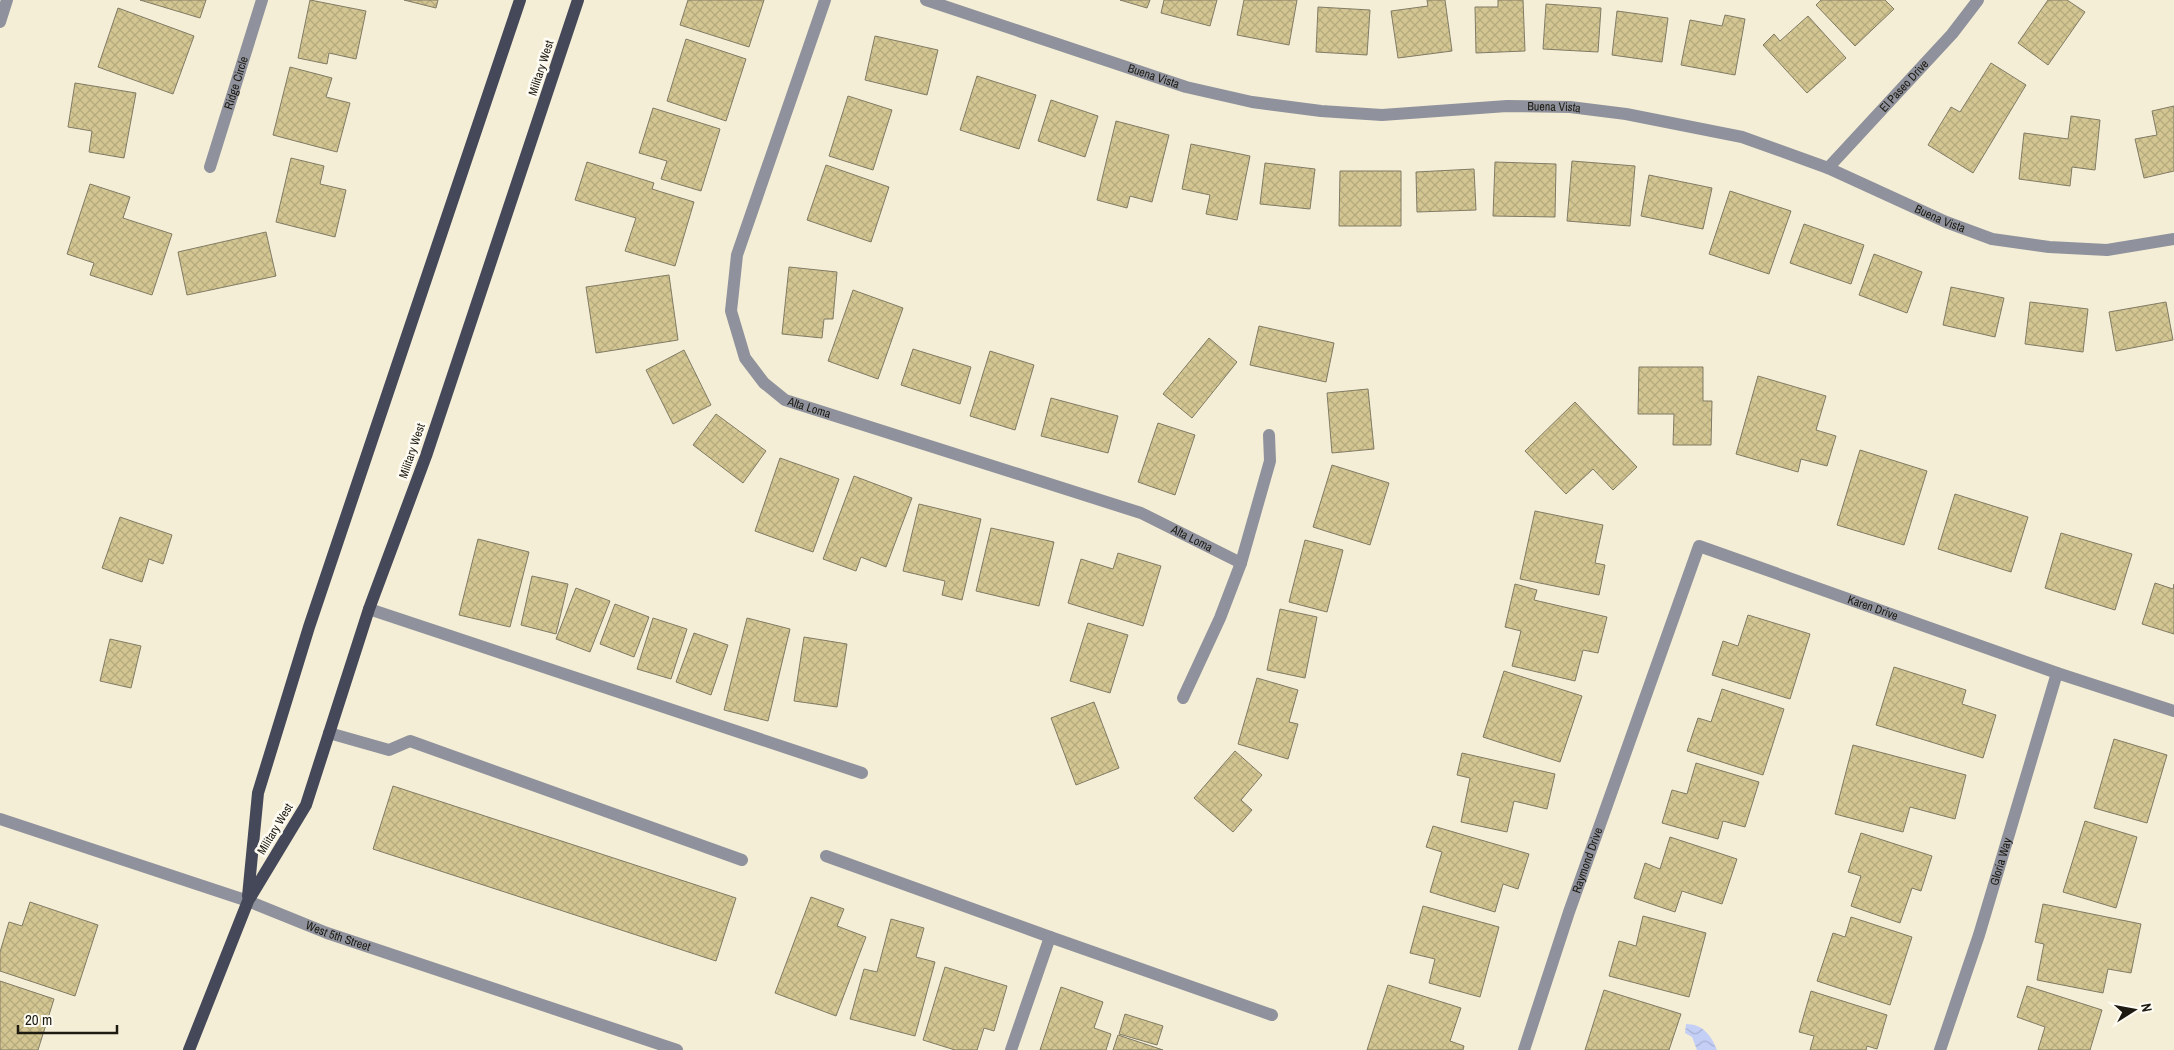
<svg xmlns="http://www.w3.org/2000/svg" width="2174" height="1050" font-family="'Archivo Narrow',sans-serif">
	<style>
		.water { fill: url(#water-waves) }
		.building { fill: url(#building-cross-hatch); stroke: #817b65 }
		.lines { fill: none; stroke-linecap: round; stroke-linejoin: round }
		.minor { stroke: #8f929c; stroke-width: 12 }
		.major { stroke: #444859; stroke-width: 12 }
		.labels { text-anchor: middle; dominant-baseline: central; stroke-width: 5; stroke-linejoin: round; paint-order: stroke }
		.street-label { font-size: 12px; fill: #1c1a11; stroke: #fefbf2 }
	</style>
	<defs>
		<pattern id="water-waves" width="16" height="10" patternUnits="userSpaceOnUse" patternTransform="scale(1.25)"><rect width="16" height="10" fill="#c4cff6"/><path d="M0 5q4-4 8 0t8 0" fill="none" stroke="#a8b1d2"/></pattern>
		<pattern id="building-cross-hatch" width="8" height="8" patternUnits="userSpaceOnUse" patternTransform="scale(1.25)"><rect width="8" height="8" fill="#d4c692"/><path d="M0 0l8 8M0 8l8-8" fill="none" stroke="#b5aa7d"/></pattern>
	</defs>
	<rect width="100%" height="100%" fill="#f5eed6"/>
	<!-- water -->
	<path class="water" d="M1686 1024C1703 1024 1711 1035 1717 1050H1697L1692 1037 1685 1033Z"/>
	<!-- building -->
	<path class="building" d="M140 0H206L200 18Z
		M310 0 366 11 356 59 329 53 327 64 298 58Z
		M404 0H438L436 8Z
		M688 0H764L749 47 680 25Z
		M1120 0H1150L1147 8Z
		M1164 0H1217L1210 26 1161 13Z
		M1244 0H1297L1289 45 1237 35Z
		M1427 0H1445L1452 51 1398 58 1391 11 1428 6Z
		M1498 0H1523L1525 51 1476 53 1475 7H1498Z
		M1821 0H1885L1894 9 1855 46 1816 5Z
		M2048 0H2067L2085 12 2048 65 2018 43Z
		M1546 4 1601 8 1598 52 1543 49Z
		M1318 7 1370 10 1367 55 1316 52Z
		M118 8 194 36 173 94 98 67Z
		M1617 11 1668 18 1662 62 1612 55Z
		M1725 15 1745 19 1735 75 1681 65 1690 20 1722 26Z
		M1808 16 1846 58 1807 93 1763 45 1774 34 1780 41Z
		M875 36 938 50 927 95 865 80Z
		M686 39 746 59 726 121 667 101Z
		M1991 63 2026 85 1973 173 1928 145 1951 107 1960 112Z
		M290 67 332 78 326 97 350 103 337 152 273 135Z
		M977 76 1036 95 1019 149 960 130Z
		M75 83 136 93 124 158 89 152 92 131 68 127Z
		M848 96 892 110 873 170 829 156Z
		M1051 100 1098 116 1085 157 1038 141Z
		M2174 106V171L2144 178 2135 139 2157 135 2152 111Z
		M653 108 720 129 701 191 661 179 667 161 639 153Z
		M2071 116 2100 120 2095 170 2072 167 2070 186 2019 179 2024 133 2068 139Z
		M1116 121 1169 135 1152 202 1130 196 1127 208 1097 200Z
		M1191 144 1250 156 1237 220 1206 214 1210 195 1182 189Z
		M291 158 324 166 320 184 346 190 335 237 276 222Z
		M1572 161 1635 166 1630 226 1567 221Z
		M587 162 654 183 652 189 694 202 675 266 625 251 636 218 575 200Z
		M1495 162 1556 164 1555 217 1493 216Z
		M1265 163 1315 169 1310 209 1260 204Z
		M826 165 889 187 871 242 807 220Z
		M1474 169 1476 210 1417 212 1416 172Z
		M1340 171H1401V226H1339Z
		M1649 175 1712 188 1703 229 1641 216Z
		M90 184 130 197 123 218 172 234 152 295 90 275 94 263 67 254Z
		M1730 191 1791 211 1769 274 1709 254Z
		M1804 224 1864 245 1851 284 1790 263Z
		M266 232 276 276 187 295 178 252Z
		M1874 254 1922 272 1907 313 1859 295Z
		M789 267 837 272 833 319H824L822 338 782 334Z
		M669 275 678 340 596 353 586 287Z
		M1951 287 2004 298 1995 337 1943 325Z
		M853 290 903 308 878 379 828 361Z
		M2030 302 2088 309 2083 352 2025 344Z
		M2166 302 2173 340 2116 351 2109 312Z
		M1259 326 1334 343 1326 382 1250 365Z
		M1209 338 1237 362 1192 418 1163 394Z
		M913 349 971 367 960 404 901 385Z
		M684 350 711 405 673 424 646 370Z
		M990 351 1034 365 1015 430 970 416Z
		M1639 367H1703V401H1712L1711 445H1673L1674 414H1638Z
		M1758 376 1826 396 1816 430 1836 436 1827 466 1801 459 1798 472 1736 454Z
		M1368 389 1374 449 1332 453 1327 393Z
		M1051 398 1118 416 1108 453 1041 436Z
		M1575 402 1637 467 1613 490 1593 469 1566 494 1525 451Z
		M716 414 766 451 743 483 693 445Z
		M1158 423 1195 435 1175 495 1138 482Z
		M1860 450 1927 471 1904 545 1837 525Z
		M780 458 839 479 813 552 755 531Z
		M1332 465 1389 483 1370 545 1313 527Z
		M854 476 912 498 886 567 861 557 856 571 823 559Z
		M1955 494 2028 517 2011 572 1938 549Z
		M919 504 981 519 962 600 942 595 945 581 903 571Z
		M1535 511 1603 525 1595 563 1605 565 1599 595 1520 579Z
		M120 517 172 535 163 564 149 559 142 582 102 568Z
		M991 528 1054 542 1039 606 976 591Z
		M2061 533 2132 554 2115 610 2045 588Z
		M478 539 529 552 510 627 459 615Z
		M1305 540 1343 550 1327 612 1289 602Z
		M1118 553 1161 566 1143 626 1068 603 1081 559 1113 569Z
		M532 576 568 584 556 634 521 625Z
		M2155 583 2173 589 2174 584V634L2142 624Z
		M1515 584 1537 590 1534 600 1607 617 1598 653 1583 650 1575 681 1512 666 1521 631 1505 627Z
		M576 588 610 601 590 652 556 639Z
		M615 604 649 617 634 657 600 644Z
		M1280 609 1317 617 1305 678 1267 670Z
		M1748 615 1810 634 1790 699 1712 675 1723 641 1738 646Z
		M653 618 687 629 671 679 637 669Z
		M747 618 790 629 768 721 724 710Z
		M1088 623 1128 635 1110 693 1070 681Z
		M694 633 728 645 711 695 676 682Z
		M804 637 847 644 837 707 794 701Z
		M110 639 141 646 131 688 100 681Z
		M1894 667 1966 690 1962 704 1996 715 1983 758 1876 725Z
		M1504 671 1582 696 1560 762 1483 737Z
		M1257 678 1298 690 1289 722 1298 724 1288 759 1238 744Z
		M1722 689 1784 709 1763 775 1687 751 1698 718 1711 722Z
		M1094 702 1119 768 1076 785 1051 718Z
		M2114 739 2167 755 2147 823 2094 808Z
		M1853 745 1966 775 1955 819 1910 807 1903 832 1835 814Z
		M1235 751 1262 775 1241 800 1252 810 1233 832 1194 798Z
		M1462 753 1555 774 1547 809 1514 801 1507 832 1461 822 1470 778 1457 775Z
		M1696 763 1759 782 1745 827 1723 821 1718 839 1662 823 1672 790 1687 794Z
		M393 786 736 898 716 961 373 849Z
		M2085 821 2137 837 2116 908 2063 892Z
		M1433 826 1529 854 1518 889 1503 884 1495 912 1430 892 1442 852 1426 847Z
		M1861 833 1932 856 1921 891 1912 888 1900 923 1851 906 1861 876 1848 872Z
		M1670 837 1737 859 1722 904 1682 891 1675 912 1634 898 1645 863 1660 869Z
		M811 897 844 909 837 926 866 937 836 1016 775 993Z
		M30 902 98 925 75 996 0 971V952L9 922 22 926Z
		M2043 904 2141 924 2131 973 2108 969 2103 993 2037 980 2044 944 2035 942Z
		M1423 906 1499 927 1480 997 1429 983 1435 959 1410 953Z
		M1643 916 1706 933 1689 997 1609 976 1619 941 1636 946Z
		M1851 917 1912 937 1890 1005 1817 981 1833 933 1845 937Z
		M891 919 924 928 916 957 935 962 915 1036 850 1019 864 969 877 972Z
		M945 967 1007 986 994 1031 984 1028 977 1050H955L923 1040Z
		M0 981 54 999 38 1050H0Z
		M1388 985 1461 1008 1450 1041 1464 1046 1463 1050H1367Z
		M2027 986 2102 1010 2090 1050H2038L2045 1027 2017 1017Z
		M1061 987 1103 1002 1094 1028 1111 1034 1106 1050H1040Z
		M1604 990 1681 1014 1669 1050H1585Z
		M1811 991 1887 1015 1877 1049 1867 1046 1866 1050H1810L1814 1036 1799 1032Z
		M1125 1014 1163 1026 1157 1045 1119 1034Z
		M1118 1035 1163 1050H1113Z"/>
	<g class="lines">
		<!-- minor -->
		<g class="minor">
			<path id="s1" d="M825 0 737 255 731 311 745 358 764 383 785 400 1141 513 1241 563"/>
			<path id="s2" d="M926 0 1186 87 1252 102 1321 111 1382 115 1507 106 1570 107 1626 114 1742 137 1828 168 1946 222 1992 239 2049 247 2107 250 2174 239"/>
			<path d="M0 22 7 0"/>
			<path id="s3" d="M210 167 262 0"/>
			<path id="s4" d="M1828 168 1952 34 1978 0"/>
			<path d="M369 609 862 773"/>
			<path d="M1183 698 1220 618 1241 563 1270 461 1269 435"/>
			<path d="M329 733 389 750 410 741 742 860"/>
			<path id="s5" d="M0 819 248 901 327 933 677 1050"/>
			<path d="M826 856 1050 937"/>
			<path d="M1011 1050 1050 937 1272 1015"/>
			<path id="s6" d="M1524 1050 1569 912 1699 546 2057 673 2174 711"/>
			<path id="s7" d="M1940 1050 1979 935 2057 673"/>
		</g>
		<!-- major -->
		<path class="major" d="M248 896 258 793 309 627 520 0
			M189 1050 248 901 306 805 369 609 426 456 578 0"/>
	</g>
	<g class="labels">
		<!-- street labels -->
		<g class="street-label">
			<text transform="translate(541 68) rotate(-72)">Military West</text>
			<text stroke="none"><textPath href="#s2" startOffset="240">Buena Vista</textPath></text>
			<text stroke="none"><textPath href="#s3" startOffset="88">Ridge Circle</textPath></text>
			<text stroke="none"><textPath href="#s4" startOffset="112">El Paseo Drive</textPath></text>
			<text stroke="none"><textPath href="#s2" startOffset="645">Buena Vista</textPath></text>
			<text stroke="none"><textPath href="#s2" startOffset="1050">Buena Vista</textPath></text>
			<text stroke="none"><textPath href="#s1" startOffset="459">Alta Loma</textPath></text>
			<text transform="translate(412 451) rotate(-71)">Military West</text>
			<text stroke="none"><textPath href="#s1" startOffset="864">Alta Loma</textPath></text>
			<text stroke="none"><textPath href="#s6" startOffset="718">Karen Drive</textPath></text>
			<text transform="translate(275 829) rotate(-59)">Military West</text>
			<text stroke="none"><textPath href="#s6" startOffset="200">Raymond Drive</textPath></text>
			<text stroke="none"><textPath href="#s7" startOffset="198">Gloria Way</textPath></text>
			<text stroke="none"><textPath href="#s5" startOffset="358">West 5th Street</textPath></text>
		</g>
	</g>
	<!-- north arrow -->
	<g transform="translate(2134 1010) rotate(79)" stroke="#fefbf2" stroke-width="4" paint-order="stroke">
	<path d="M0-4L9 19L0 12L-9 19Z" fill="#1c1a11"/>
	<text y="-8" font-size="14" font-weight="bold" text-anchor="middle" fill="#1c1a11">N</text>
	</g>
	<!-- scale -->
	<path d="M18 1025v8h99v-8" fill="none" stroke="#1c1a11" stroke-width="2.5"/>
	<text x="25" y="1025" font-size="15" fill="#1c1a11" stroke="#fefbf2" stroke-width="4" paint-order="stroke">20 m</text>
</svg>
